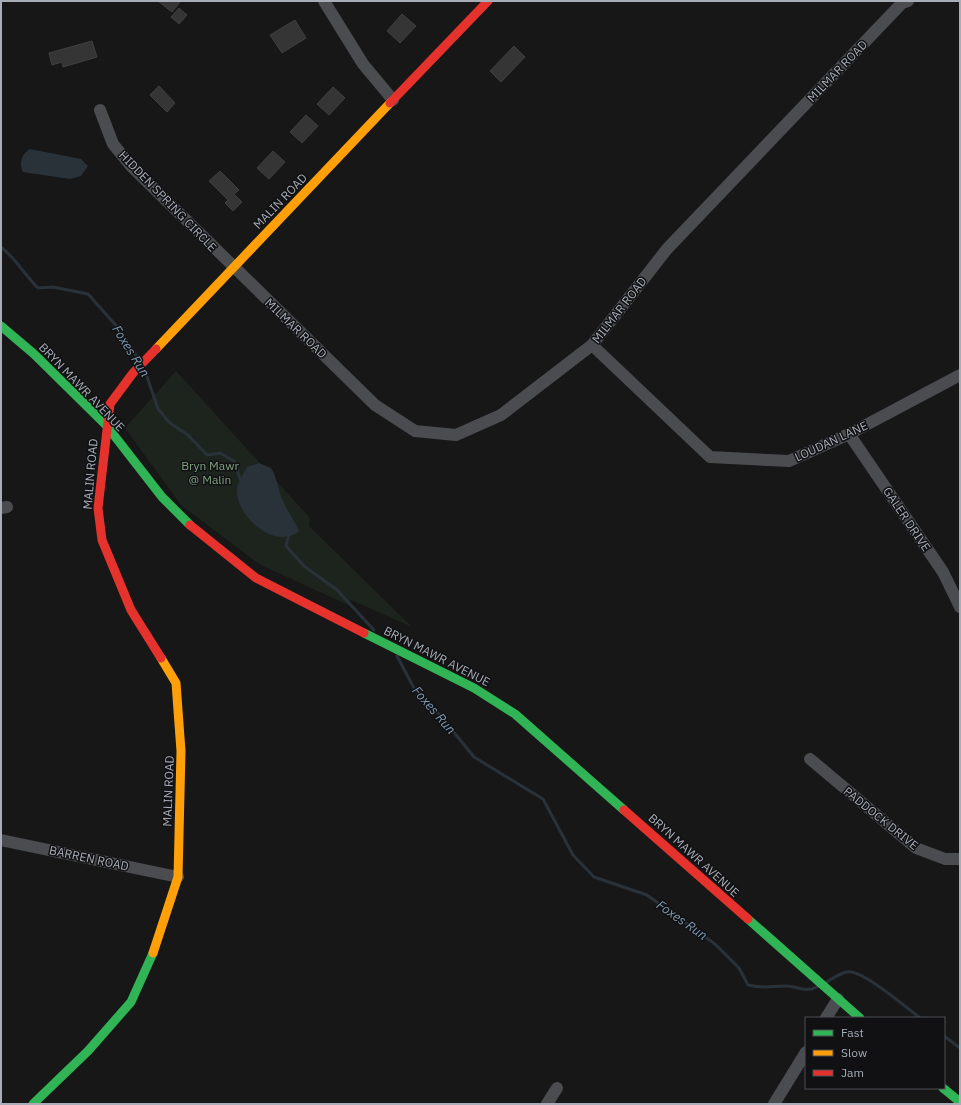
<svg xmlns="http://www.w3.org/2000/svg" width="961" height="1105" font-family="'IBM Plex Sans',sans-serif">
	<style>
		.green { fill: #1d241e }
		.water { fill: #2a3239 }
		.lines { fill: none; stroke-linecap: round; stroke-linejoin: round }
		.stream { stroke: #2a3239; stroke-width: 3 }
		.building { fill: #353536; stroke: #3f4043 }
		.street { stroke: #4b4c50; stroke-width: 12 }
		.fast { stroke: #30b455; stroke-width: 9 }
		.slow { stroke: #ff9f0a; stroke-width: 9 }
		.jam { stroke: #e5322d; stroke-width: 9 }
		.labels { text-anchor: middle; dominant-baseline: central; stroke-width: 3; stroke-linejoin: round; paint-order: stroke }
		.street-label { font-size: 12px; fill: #a8adb8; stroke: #111113 }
		.park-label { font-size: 12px; fill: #7fa381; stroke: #111113 }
		.water-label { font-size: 13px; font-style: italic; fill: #7f9bb3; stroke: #111113 }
	</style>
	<rect width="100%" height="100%" fill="#171717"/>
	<!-- green -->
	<path class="green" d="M176 371 310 518 309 526 412 627 351 600 348 605 259 564 181 505 125 428Z"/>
	<!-- water -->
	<path class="water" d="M30 149 81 159 88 166 81 176 70 179 23 172C19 164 21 154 30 149Z
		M259 463 271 468C278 479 278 492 284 503 288 513 295 520 299 531 275 551 236 516 237 490 237 483 244 473 247 467Z"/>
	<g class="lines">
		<!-- stream -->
		<path class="stream" d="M1 247C16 259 25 275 38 288L53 287 88 294 120 330 139 360
			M144 368 158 409 170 423 188 435 207 455 220 453 234 461 242 484
			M289 534 286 546 304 566 337 590 374 630
			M397 656 415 690 439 714 474 757 543 799 573 855 594 877 647 895 715 944 739 968 748 985C765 989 770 986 786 986 797 986 805 993 817 987
			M827 982C833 978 840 973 847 972 862 969 907 1008 920 1018
			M944 1036 960 1048"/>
	</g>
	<!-- building -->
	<path class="building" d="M158 1H181L172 12Z
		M179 8 187 15 179 24 171 17Z
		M402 14 416 26 400 43 387 31Z
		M295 20 306 38 282 53 270 35Z
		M92 41 97 57 63 67 62 62 52 65 49 53Z
		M514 46 525 57 501 82 490 71Z
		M159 86 175 103 167 112 150 95Z
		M333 87 345 98 329 115 317 104Z
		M306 115 318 126 302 143 290 132Z
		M273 151 285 162 269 179 257 168Z
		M220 171 239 190 234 194 242 202 233 211 225 203 228 200 209 181Z"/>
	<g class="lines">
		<!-- street -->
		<path class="street" d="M324 1 363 64 393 100
			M100 110 113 144 131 166 375 405 415 431 456 435 501 415 592 345 667 249 902 3 908 1
			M592 345 710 457 789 461 849 434 960 375
			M849 434 943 572 960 607
			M1 508 7 507
			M810 759 916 848 945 859H960
			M1 840 178 877
			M826 1018 838 999
			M547 1104 557 1088
			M774 1104 806 1052"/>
		<!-- fast -->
		<path class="fast" d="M1 326 34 354 106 425 162 497 190 525
			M364 633 474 688 515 714 624 810
			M748 919 860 1018
			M943 1088 960 1102
			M33 1104 88 1051 131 1002 153 953"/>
		<!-- slow -->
		<path class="slow" d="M156 349 390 103
			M153 953 178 877 181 751 176 683 161 658"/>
		<!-- jam -->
		<path class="jam" d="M390 103 488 1
			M156 349 133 373 110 404 98 508 102 540 131 610 161 658
			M190 525 256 578 364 633
			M624 810 748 919"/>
	</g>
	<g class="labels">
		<!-- street labels -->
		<g class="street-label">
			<text transform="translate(837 71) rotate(-46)">MILMAR ROAD</text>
			<text transform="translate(168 201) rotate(46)">HIDDEN SPRING CIRCLE</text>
			<text transform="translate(280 201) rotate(-46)">MALIN ROAD</text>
			<text transform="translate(619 310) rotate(-52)">MILMAR ROAD</text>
			<text transform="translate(296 328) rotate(44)">MILMAR ROAD</text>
			<text transform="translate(82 387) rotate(46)">BRYN MAWR AVENUE</text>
			<text transform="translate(831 441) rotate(-25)">LOUDAN LANE</text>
			<text transform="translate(90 474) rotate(-85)">MALIN ROAD</text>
			<text transform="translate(907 519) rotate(56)">GALER DRIVE</text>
			<text transform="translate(437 656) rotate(27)">BRYN MAWR AVENUE</text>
			<text transform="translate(168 791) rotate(-88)">MALIN ROAD</text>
			<text transform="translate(881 818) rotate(39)">PADDOCK DRIVE</text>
			<text transform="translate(694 855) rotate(42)">BRYN MAWR AVENUE</text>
			<text transform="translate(89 858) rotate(12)">BARREN ROAD</text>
		</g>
		<!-- park labels -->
		<g class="park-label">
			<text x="210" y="465">Bryn Mawr<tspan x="210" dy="14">@ Malin</tspan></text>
		</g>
		<!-- water labels -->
		<g class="water-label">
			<text transform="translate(131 351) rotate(58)">Foxes Run</text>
			<text transform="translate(434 710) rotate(49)">Foxes Run</text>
			<text transform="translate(682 920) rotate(35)">Foxes Run</text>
		</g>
	</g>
	<!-- border -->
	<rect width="961" height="1105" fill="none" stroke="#a8adb8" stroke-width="4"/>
	<!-- legend -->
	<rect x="805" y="1017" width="140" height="72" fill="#111113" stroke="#4d4f55"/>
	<rect x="813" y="1030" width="20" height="6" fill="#30b455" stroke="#4d4f55"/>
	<text x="841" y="1037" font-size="12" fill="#a8adb8">Fast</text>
	<rect x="813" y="1050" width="20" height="6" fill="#ff9f0a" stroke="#4d4f55"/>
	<text x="841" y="1057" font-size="12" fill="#a8adb8">Slow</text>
	<rect x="813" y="1070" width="20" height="6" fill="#e5322d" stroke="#4d4f55"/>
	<text x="841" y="1077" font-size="12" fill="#a8adb8">Jam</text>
</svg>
